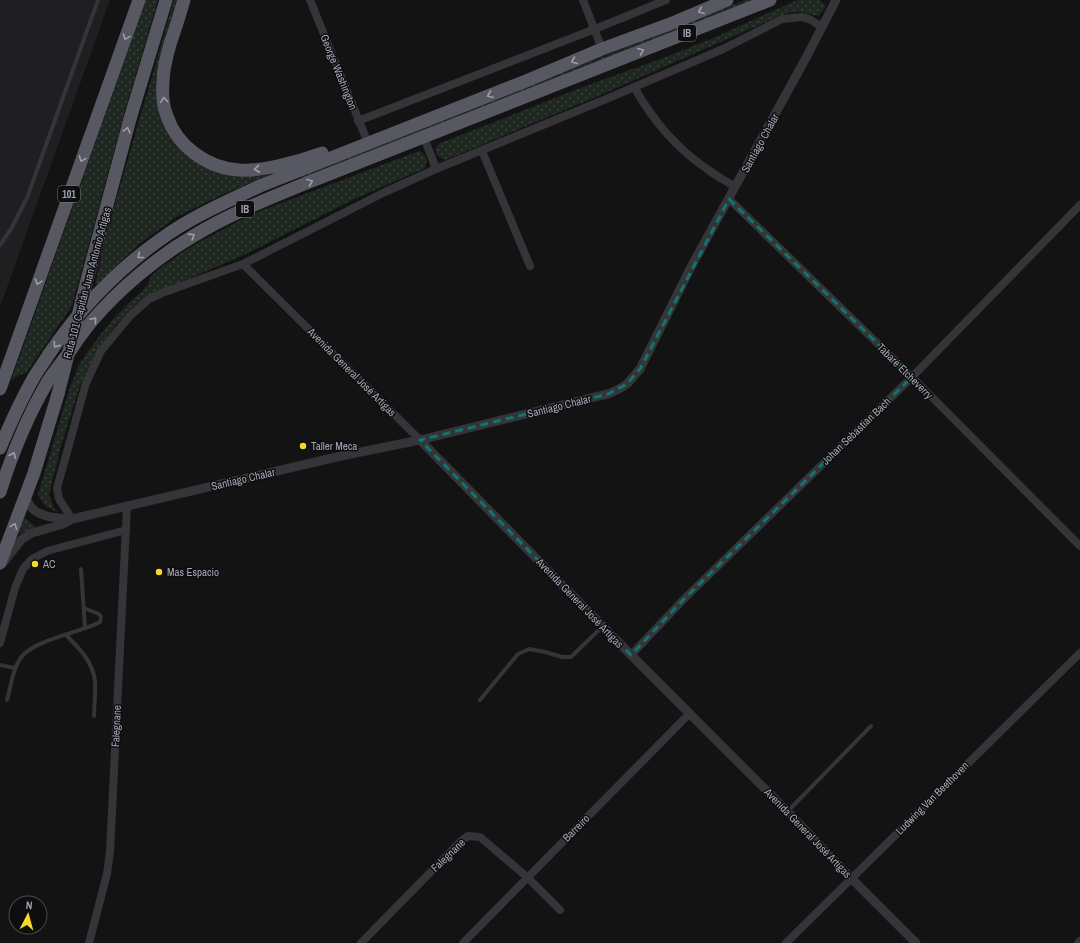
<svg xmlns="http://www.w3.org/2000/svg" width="1080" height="943" font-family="'Archivo Narrow',sans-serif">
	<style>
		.built { fill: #1f1f21 }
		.grass { fill: url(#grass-dots) }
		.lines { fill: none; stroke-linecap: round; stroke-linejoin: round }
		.service { stroke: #343439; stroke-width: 4 }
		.minor { stroke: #343439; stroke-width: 8 }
		.tertiary { stroke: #343439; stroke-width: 9 }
		.trunk { stroke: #575862; stroke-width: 13 }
		.trunk-bridge { stroke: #575862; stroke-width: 13 }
		.oneway { stroke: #9c9ead }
		.marked { fill: none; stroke: #0f766e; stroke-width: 3; stroke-dasharray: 8 5; stroke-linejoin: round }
		.poi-dot { fill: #f7da28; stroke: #0e0e0f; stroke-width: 1.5 }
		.labels { text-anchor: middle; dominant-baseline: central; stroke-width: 3; stroke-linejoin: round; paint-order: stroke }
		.shield { fill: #0e0e0f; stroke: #777883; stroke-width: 1 }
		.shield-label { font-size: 10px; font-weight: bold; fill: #a4a6b5 }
		.street-label { font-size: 11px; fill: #a4a6b5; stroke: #0e0e0f }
		.poi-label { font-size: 11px; fill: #a4a6b5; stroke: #0e0e0f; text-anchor: start }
	</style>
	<defs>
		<pattern id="grass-dots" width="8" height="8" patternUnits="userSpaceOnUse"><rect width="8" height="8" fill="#1f2721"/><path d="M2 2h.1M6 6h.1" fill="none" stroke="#3d433f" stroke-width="1.8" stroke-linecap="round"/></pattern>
	</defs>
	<rect width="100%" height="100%" fill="#131314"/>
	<!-- built -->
	<path class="built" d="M0 0H110L0 307Z"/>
	<!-- grass -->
	<path class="grass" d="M146 0H158L124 114 72 306 26 373 19 375 11 381Z
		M174 0H179L158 105 169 137 192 160 218 172 243 177 270 175 226 193 176 217 137 246 95 286 105 238Z
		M745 0H754L303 178 302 176Z
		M797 0H820L826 6 819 16 811 15 801 12 788 13 775 18 596 97 445 160 437 156 435 149 438 144 588 85 658 60 711 39Z
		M419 151 423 153 427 159 425 168 352 200 248 253 154 294 136 306 116 325 97 351 80 385 61 446 49 495 54 508 58 512C47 508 43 505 38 494L70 387 79 365 88 351 112 320 130 302 147 286 151 276 163 266 192 246 252 214Z
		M24 518H25L35 526V528L20 534 19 533Z"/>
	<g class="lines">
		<!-- service -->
		<path class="service" d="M0 245 11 229 27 198 98 0
			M81 569 85 628
			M66 635C79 648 93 662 95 681 96 692 94 705 94 716
			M0 665 15 668
			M7 700C11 687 12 670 20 659 31 640 80 633 100 622L101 617 99 614 84 608
			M480 700 518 654 529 649 545 652 562 657H571L603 626
			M788 811 871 726"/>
		<!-- minor -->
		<path class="minor" d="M310 0 368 143
			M583 0 602 49
			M634 87C652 119 676 148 707 169 716 176 726 181 735 187
			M358 121 595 29 666 0
			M424 137 436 169
			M482 151 530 266
			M729 199 912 377 1080 546
			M243 264 420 440
			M72 519 59 499 57 488 86 383 101 351 130 316 149 299 162 293 243 264 385 192 436 169 611 97 723 49 782 19 802 17 811 20 822 27
			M0 643 15 588 23 569 32 559 47 551 126 530
			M631 655 683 600 912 377 1080 205
			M89 943 107 874 110 852 127 506
			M361 943 461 841 468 836 480 837 527 877 560 910
			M463 943 690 713
			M786 943 1080 653
			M1078 943 1080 941"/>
		<!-- tertiary -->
		<path class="tertiary" d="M420 440 631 655 787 811 851 878 916 943
			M25 496C27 500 29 505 32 508 41 518 59 518 72 519
			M3 563 22 539 32 533 63 524 72 519 341 456 420 440 586 399 608 394 619 389 627 384 640 369 692 265 807 56 836 0"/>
		<!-- trunk -->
		<path class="trunk" d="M184 0C180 14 176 27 171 41 167 55 163 68 163 83 162 94 163 106 167 116 177 146 207 168 239 170 262 172 300 161 322 153
			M88 276 130 119 166 0
			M0 389 139 0
			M0 448C10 424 21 400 34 377 39 369 44 362 49 354 79 310 117 270 161 239 191 217 226 202 260 186L526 81 602 49 675 22 727 0
			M0 492C12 454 28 415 48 381 54 372 61 363 68 354 75 343 83 332 91 322 119 289 157 257 195 235 228 215 263 201 299 186L770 0
			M0 563 34 473 58 394"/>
		<!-- trunk-bridge -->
		<path class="trunk-bridge" d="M58 394 88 276"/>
	</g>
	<!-- one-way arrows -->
	<defs><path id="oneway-chevron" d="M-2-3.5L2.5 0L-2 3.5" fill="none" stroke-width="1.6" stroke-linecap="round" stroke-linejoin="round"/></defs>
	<g class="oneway">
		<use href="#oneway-chevron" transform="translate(701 11) rotate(157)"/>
		<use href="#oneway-chevron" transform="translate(126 37) rotate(110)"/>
		<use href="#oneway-chevron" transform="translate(641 51) rotate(-22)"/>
		<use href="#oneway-chevron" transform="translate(574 61) rotate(157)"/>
		<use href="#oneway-chevron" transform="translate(490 95) rotate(159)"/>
		<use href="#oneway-chevron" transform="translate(164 100) rotate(-97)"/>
		<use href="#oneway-chevron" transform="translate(127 130) rotate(-75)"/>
		<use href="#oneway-chevron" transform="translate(82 159) rotate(110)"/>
		<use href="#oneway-chevron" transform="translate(257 169) rotate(174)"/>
		<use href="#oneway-chevron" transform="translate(310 182) rotate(-22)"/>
		<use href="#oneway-chevron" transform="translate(192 236) rotate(-32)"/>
		<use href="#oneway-chevron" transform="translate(140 256) rotate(141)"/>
		<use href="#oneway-chevron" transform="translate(38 282) rotate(109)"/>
		<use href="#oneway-chevron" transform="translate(94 320) rotate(-49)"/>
		<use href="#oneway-chevron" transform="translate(56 345) rotate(125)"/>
		<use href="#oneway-chevron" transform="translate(13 455) rotate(-67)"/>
		<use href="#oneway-chevron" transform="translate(14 526) rotate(-69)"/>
	</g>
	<!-- marked area -->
	<path class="marked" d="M729 199 912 377 683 600 631 655 420 440 608 394 627 384 640 369Z"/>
	<!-- markers -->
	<g class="poi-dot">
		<circle cx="303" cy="446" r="4"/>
		<circle cx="35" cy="564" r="4"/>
		<circle cx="159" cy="572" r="4"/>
	</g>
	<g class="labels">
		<!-- shield labels -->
		<g class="shield">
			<rect x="678" y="25" width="18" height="16" rx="3"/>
			<rect x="58" y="186" width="22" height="16" rx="3"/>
			<rect x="236" y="201" width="18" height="16" rx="3"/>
		</g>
		<g class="shield-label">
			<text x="687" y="33">IB</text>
			<text x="69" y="194">101</text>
			<text x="245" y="209">IB</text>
		</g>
		<!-- street labels -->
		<g class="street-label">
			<text transform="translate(339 72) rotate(68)">George Washington</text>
			<text transform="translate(760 143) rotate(-61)">Santiago Chalar</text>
			<text transform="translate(87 283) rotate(-75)">Ruta 101 Capitán Juan Antonio Artigas</text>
			<text transform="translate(905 371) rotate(45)">Tabaré Etcheverry</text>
			<text transform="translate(352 372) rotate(45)">Avenida General José Artigas</text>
			<text transform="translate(559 406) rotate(-14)">Santiago Chalar</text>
			<text transform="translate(856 431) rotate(-44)">Johan Sebastian Bach</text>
			<text transform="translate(243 479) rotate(-13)">Santiago Chalar</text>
			<text transform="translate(580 603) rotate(46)">Avenida General José Artigas</text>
			<text transform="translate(116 726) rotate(-87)">Falegnane</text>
			<text transform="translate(932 798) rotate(-45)">Ludwing Van Beethoven</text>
			<text transform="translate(576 828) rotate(-45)">Barreiro</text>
			<text transform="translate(808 833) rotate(46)">Avenida General José Artigas</text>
			<text transform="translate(448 855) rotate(-44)">Falegnane</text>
		</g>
		<!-- poi labels -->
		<g class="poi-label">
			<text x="311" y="446">Taller Meca</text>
			<text x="43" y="564">AC</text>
			<text x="167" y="572">Mas Espacio</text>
		</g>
	</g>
	<!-- north arrow -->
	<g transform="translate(28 915) rotate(6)"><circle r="19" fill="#0e0e0f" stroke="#4a4b51"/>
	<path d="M0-3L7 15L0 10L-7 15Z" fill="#f7da28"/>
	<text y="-6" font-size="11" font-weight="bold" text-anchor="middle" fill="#a4a6b5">N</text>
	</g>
</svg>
